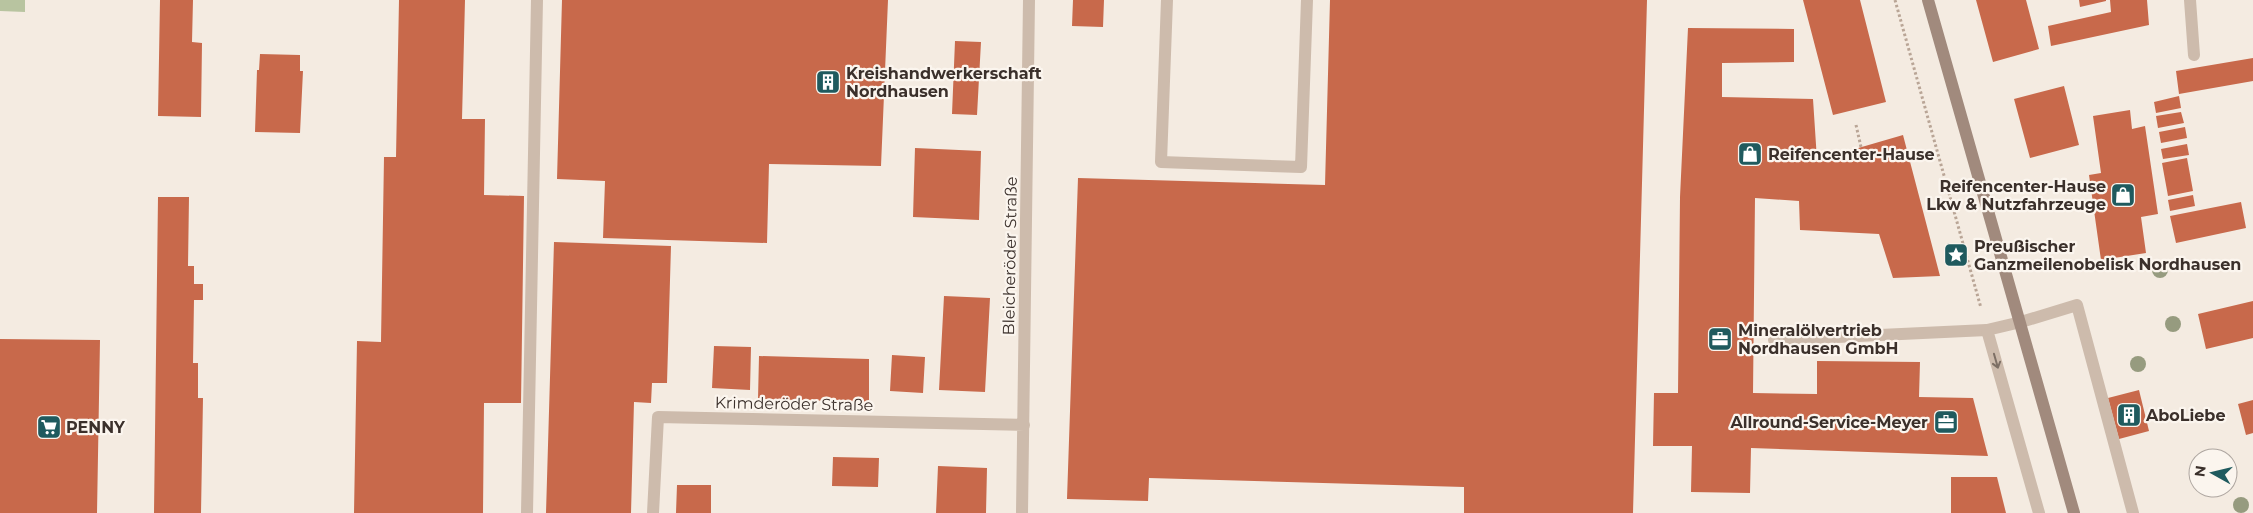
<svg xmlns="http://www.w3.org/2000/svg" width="2253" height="513" font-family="Montserrat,sans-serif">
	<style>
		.green { fill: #b8c4a0 }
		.building { fill: #c8694b }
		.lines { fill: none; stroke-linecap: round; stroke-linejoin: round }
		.path { stroke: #b9a596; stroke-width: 3; stroke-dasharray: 2.5 2.5; stroke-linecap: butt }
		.service { stroke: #cdbbac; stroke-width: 12 }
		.minor { stroke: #cdbbac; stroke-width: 12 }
		.secondary { stroke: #a18a7d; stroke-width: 12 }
		.tree { fill: #969b7f }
		.oneway { stroke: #7d6f65 }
		.labels { text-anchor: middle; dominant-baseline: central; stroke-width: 4.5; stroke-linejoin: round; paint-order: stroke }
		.poi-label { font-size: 16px; font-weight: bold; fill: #3b302b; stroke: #fbf5ee; text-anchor: start }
		.street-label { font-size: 16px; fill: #3b302b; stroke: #fbf5ee }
	</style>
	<rect width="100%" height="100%" fill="#f4ebe1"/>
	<!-- green -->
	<path class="green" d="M0 0H25V12L0 11Z"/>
	<!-- building -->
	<path class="building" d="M160 0H193L192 42 202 43 201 117 158 116Z
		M399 0H465L462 119H485L484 195 524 196 521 403H484L483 513H354L357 341 381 342 384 157H396Z
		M562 0H888L881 166 769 164 767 243 603 238 605 181 557 179Z
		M1073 0H1104L1103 27 1072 26Z
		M1330 0H1647L1633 513H1464V487L1149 478 1148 501 1067 499 1078 178 1325 185Z
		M1803 0H1860L1886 102 1833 115Z
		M1976 0H2026L2039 49 1993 62Z
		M2079 0H2106V1L2080 7Z
		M2110 0H2147L2149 25 2051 46 2048 26 2111 12Z
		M1688 28 1794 29V62L1722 63V97L1813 99 1817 160 1903 135 1940 276 1893 278 1879 234 1800 230 1799 201 1755 198 1753 393 1817 394V361L1920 362 1919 397 1973 398 1988 456 1751 448 1750 493 1691 492 1692 446H1653L1654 393H1678L1680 197Z
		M955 41 981 42 977 115 952 114Z
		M260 54 300 55V71H303L300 133 255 132 257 70H259Z
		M2253 58V81L2179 94 2176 71Z
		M2064 86 2079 145 2030 158 2014 99Z
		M2179 96 2181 108 2156 113 2154 102Z
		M2130 110 2132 129 2145 126 2158 214 2141 217 2146 253 2101 260 2089 175 2101 173 2093 116Z
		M2181 112 2184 123 2158 128 2156 116Z
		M2185 127 2187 138 2161 143 2159 132Z
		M2187 144 2189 155 2163 159 2161 149Z
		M915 148 981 151 979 220 913 217Z
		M2187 158 2193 191 2168 196 2162 163Z
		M2193 195 2195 206 2170 211 2168 200Z
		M158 197H189L188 266H194V284H203V300H194L193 363H198V398H203L201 513H154Z
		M2241 202 2246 228 2176 243 2170 216Z
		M554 242 671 246 667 383H652L651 403 634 402 631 513H546Z
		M944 296 990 298 985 392 939 390Z
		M2253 301V338L2206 349 2198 314Z
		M0 339 100 340 97 513H0Z
		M714 346 751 347 750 390 712 388Z
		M892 355 925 357 923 393 890 391Z
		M759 356 869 359V402L758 399Z
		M2139 390 2149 431 2119 439 2108 398Z
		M2253 400V433L2246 435 2238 404Z
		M833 457 879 458 878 487 832 486Z
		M938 466 987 468 986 513H936Z
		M1951 477H1997L2006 513H1951Z
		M677 485H711V513H676Z"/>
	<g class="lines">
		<!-- path -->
		<path class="path" d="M1895 0 1981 308
			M1856 125 1861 147"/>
		<!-- service -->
		<path class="service" d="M1167 0 1161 162 1301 167 1307 0
			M2190 0 2194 55
			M2021 322 2077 305 2133 513
			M1774 340 1987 330
			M527 513 537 0"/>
		<!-- minor -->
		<path class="minor" d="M2021 322 1987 330 2039 513
			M653 513 658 417 1024 425
			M1022 513 1029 0"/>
		<!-- secondary -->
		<path class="secondary" d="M1928 0 2074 513"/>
	</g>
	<!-- trees -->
	<g class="tree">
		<circle cx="2160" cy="270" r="8"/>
		<circle cx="2173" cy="324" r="8"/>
		<circle cx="2138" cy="364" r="8"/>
		<circle cx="2241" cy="505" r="8"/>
	</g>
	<!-- one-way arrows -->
	<defs><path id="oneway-shaft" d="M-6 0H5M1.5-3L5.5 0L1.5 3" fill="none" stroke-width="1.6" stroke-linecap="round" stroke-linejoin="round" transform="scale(1.25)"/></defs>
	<use class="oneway" href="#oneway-shaft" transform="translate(1996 361) rotate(74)"/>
	<!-- icons -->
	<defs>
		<symbol id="building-square" viewBox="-11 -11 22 22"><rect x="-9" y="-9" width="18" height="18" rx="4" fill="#1f5a5e" stroke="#fbf5ee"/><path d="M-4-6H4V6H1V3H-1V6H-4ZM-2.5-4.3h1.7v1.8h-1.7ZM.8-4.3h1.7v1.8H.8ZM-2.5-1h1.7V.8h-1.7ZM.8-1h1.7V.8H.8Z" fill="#fff"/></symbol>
		<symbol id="shop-square" viewBox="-11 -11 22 22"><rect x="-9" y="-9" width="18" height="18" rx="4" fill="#1f5a5e" stroke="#fbf5ee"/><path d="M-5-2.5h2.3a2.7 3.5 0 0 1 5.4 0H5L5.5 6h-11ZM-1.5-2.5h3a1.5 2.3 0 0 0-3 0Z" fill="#fff"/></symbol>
		<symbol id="sight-square" viewBox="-11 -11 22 22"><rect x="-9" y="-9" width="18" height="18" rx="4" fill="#1f5a5e" stroke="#fbf5ee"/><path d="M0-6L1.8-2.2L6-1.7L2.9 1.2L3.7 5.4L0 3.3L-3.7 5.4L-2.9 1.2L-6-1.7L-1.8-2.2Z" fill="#fff"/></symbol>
		<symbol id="office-square" viewBox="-11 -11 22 22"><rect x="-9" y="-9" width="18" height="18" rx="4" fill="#1f5a5e" stroke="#fbf5ee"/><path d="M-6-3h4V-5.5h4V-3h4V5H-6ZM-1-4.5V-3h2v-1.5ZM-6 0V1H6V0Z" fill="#fff"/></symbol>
		<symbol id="supermarket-square" viewBox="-11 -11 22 22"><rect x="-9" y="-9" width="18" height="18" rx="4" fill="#1f5a5e" stroke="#fbf5ee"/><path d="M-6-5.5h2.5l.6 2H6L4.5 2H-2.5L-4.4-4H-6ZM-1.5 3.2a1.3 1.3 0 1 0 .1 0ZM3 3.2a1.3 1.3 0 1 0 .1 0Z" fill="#fff"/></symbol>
	</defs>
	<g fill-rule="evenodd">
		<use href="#building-square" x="814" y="68" width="28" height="28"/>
		<use href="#shop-square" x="1736" y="140" width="28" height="28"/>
		<use href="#shop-square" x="2109" y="181" width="28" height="28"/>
		<use href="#sight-square" x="1942" y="241" width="28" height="28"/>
		<use href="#office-square" x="1706" y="325" width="28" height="28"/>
		<use href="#building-square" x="2115" y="401" width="28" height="28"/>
		<use href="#office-square" x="1932" y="408" width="28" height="28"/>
		<use href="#supermarket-square" x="35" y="413" width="28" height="28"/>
	</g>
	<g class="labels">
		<!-- poi labels -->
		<g class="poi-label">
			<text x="846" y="73">Kreishandwerkerschaft<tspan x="846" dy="18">Nordhausen</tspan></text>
			<text x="1768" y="154">Reifencenter-Hause</text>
			<text x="2106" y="186" text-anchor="end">Reifencenter-Hause<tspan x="2106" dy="18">Lkw &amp; Nutzfahrzeuge</tspan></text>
			<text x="1974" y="246">Preußischer<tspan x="1974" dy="18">Ganzmeilenobelisk Nordhausen</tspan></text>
			<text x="1738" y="330">Mineralölvertrieb<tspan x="1738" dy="18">Nordhausen GmbH</tspan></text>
			<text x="2146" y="415">AboLiebe</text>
			<text x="1928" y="422" text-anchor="end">Allround-Service-Meyer</text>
			<text x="66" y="427">PENNY</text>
		</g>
		<!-- street labels -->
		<g class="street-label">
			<text transform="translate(1010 256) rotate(-89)">Bleicheröder Straße</text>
			<text transform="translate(794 404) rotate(1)">Krimderöder Straße</text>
		</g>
	</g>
	<!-- north arrow -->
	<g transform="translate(2213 473) rotate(278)"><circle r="24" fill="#fbf5ee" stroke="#aea6a0"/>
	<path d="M0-4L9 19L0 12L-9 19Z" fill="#1f5a5e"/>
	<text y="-8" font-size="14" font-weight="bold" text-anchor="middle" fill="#3b302b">N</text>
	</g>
</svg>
